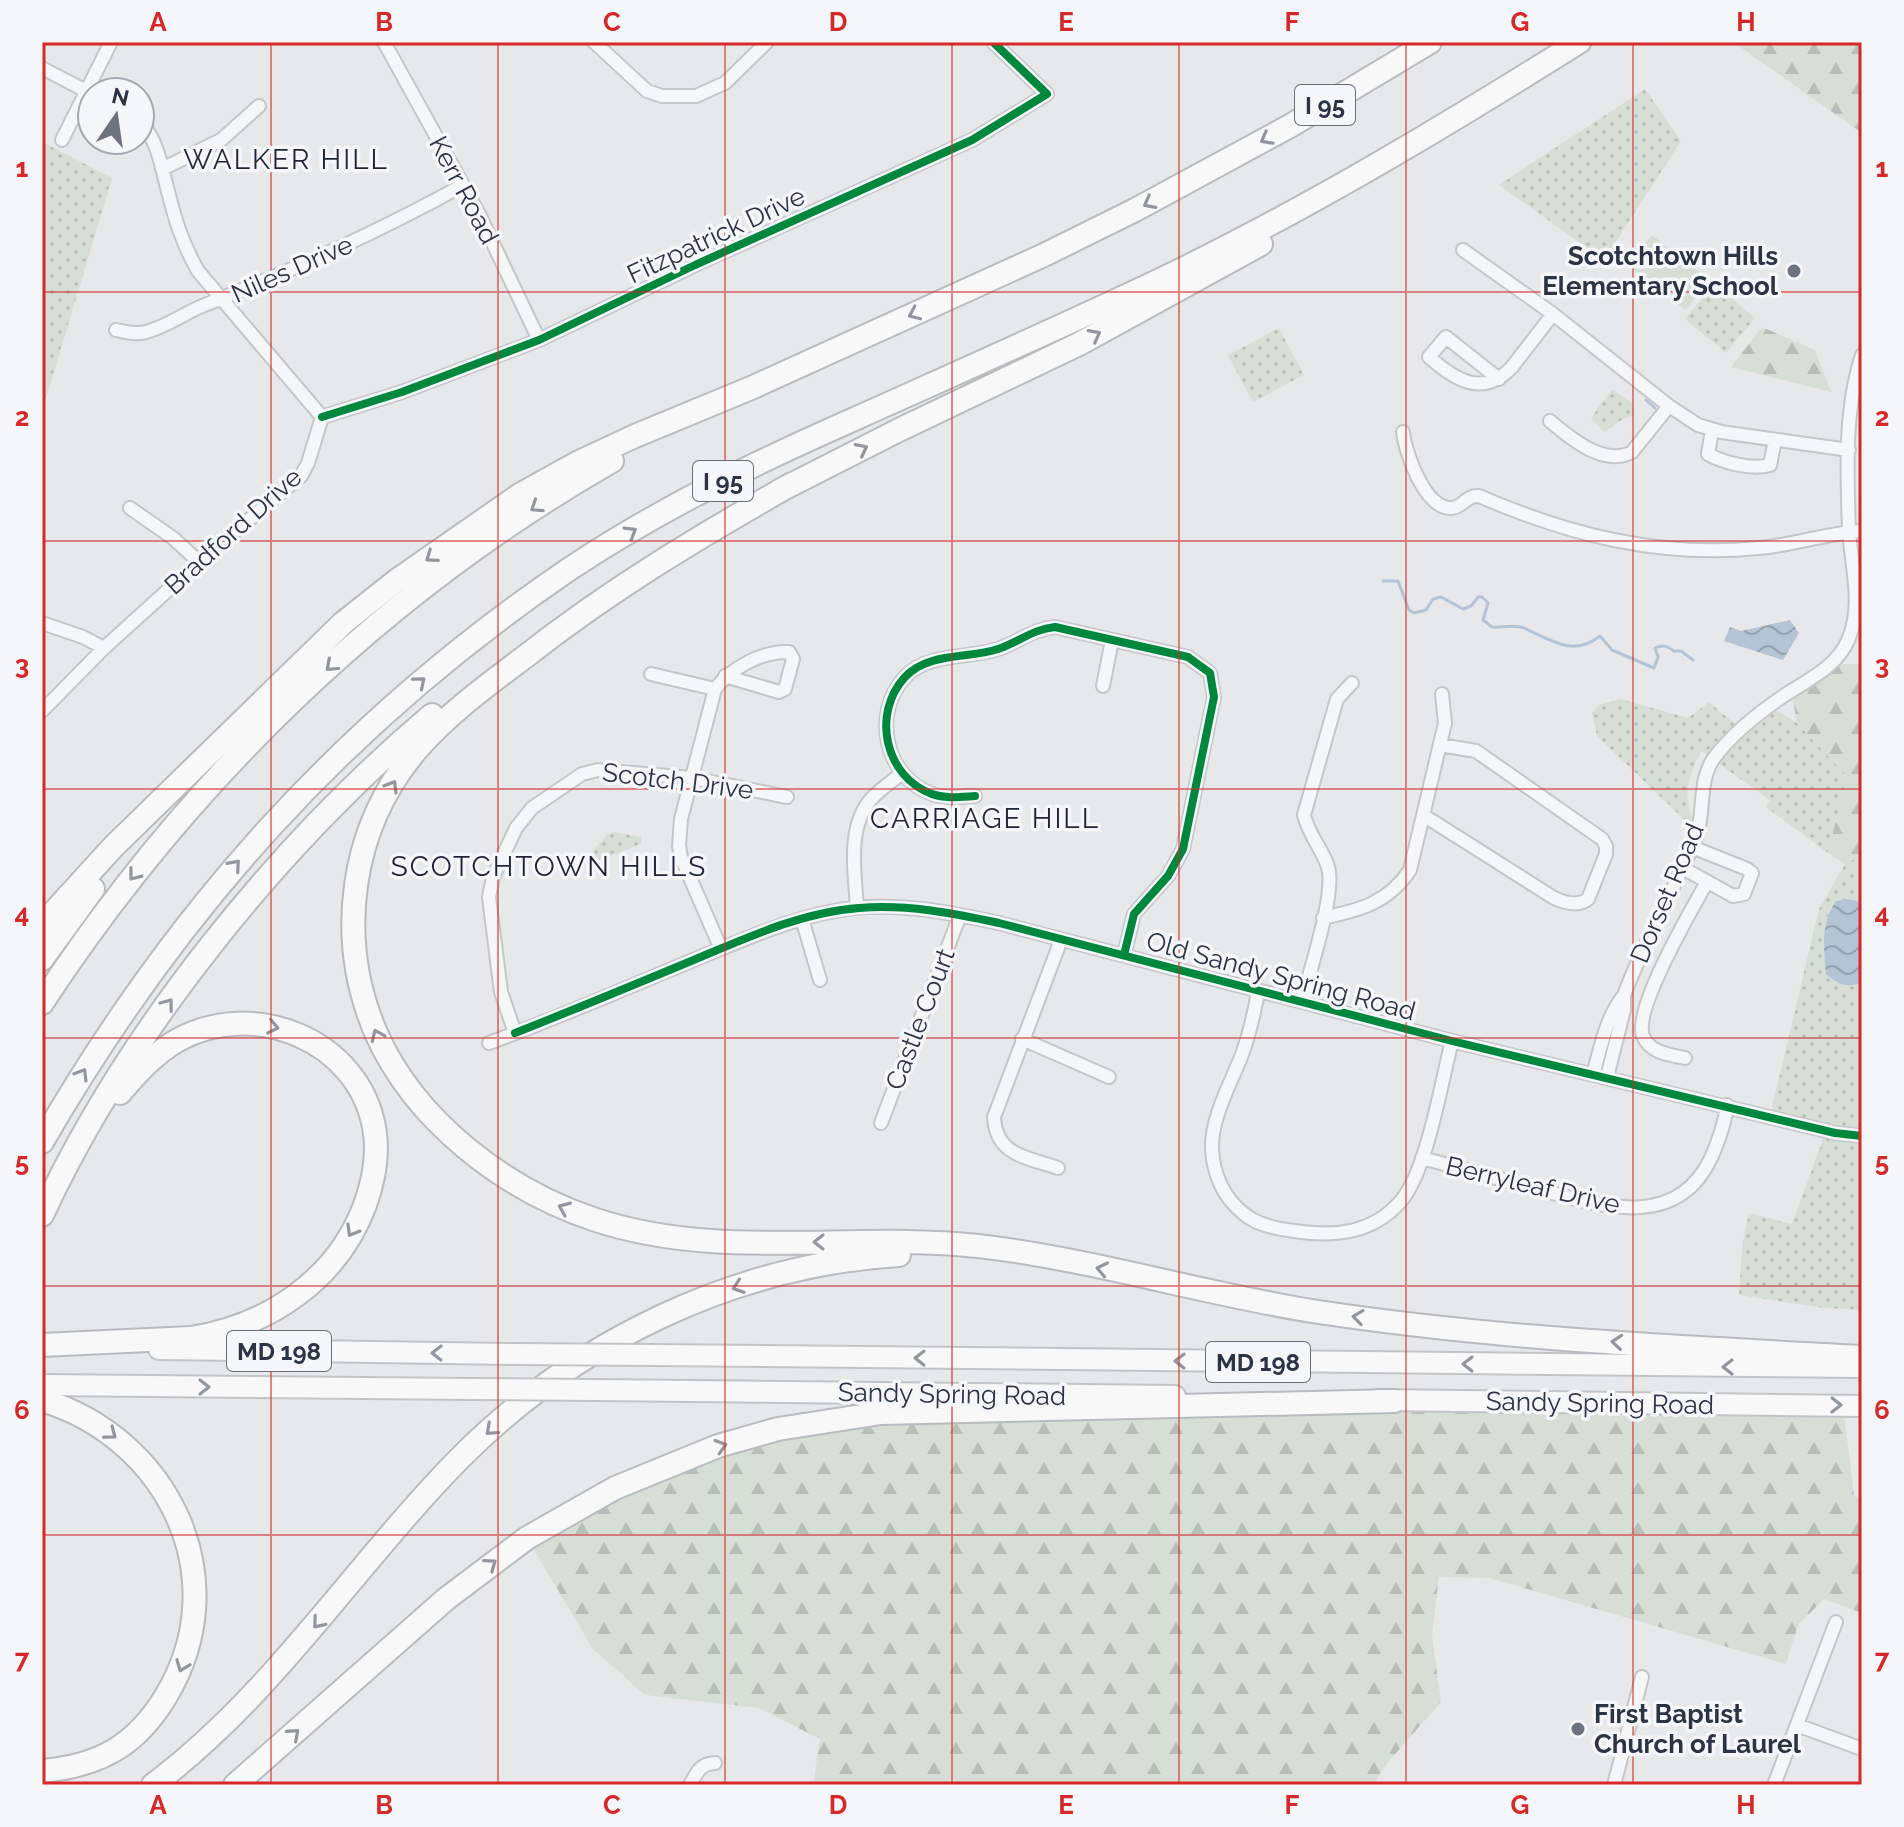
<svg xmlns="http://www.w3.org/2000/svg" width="1904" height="1827" font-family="Raleway,sans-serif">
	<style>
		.green { fill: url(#green-dots) }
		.forest { fill: url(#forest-firs) }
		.pitch { fill: #d6ded6 }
		.water { fill: url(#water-waves) }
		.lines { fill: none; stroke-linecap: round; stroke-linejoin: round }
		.stream { stroke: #b4c4d5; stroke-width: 3 }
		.minor-casing { stroke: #c4c6c8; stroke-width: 16 }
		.primary-casing { stroke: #c2c5c8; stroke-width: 24 }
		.motorway-casing { stroke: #b8bbbf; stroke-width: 26 }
		.minor { stroke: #f5f6f7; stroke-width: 12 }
		.primary { stroke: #f8f8f8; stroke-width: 20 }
		.motorway { stroke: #f8f8f8; stroke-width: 22 }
		.primary-bridge-casing { stroke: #c2c5c8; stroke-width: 24; stroke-linecap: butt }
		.primary-bridge { stroke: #f8f8f8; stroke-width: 20 }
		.cycleway-casing { stroke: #f4f6f9; stroke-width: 13 }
		.cycleway { stroke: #00873e; stroke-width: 8 }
		.oneway { stroke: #92969e }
		.grid { fill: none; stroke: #d62828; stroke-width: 2; stroke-opacity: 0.55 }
		.poi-dot { fill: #6c737f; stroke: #f4f6f9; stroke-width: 3 }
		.labels { text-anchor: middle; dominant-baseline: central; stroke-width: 7; stroke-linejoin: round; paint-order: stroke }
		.shield { fill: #f4f6f9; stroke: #676e7b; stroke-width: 2 }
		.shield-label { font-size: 24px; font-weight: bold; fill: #2b3445 }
		.street-label { font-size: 26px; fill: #2b3445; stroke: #f4f6f9 }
		.poi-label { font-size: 26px; font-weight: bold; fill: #2b3445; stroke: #f4f6f9; text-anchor: end }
		.neighbourhood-label { font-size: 28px; letter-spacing: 2px; fill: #1d2536; stroke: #f4f6f9 }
		.neatline { fill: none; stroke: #d62828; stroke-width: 3 }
		.grid-label { font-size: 26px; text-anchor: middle; font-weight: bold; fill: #d62828 }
	</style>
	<defs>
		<pattern id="green-dots" width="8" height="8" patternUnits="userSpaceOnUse" patternTransform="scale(2)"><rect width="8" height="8" fill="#d6ded6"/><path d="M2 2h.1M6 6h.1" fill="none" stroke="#b8bfb9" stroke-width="1.8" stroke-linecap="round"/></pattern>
		<pattern id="forest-firs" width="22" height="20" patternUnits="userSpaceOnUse" patternTransform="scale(2)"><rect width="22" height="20" fill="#d6ded6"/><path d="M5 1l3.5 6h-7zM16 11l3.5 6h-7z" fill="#b8bfb9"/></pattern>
		<pattern id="water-waves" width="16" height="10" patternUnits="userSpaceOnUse" patternTransform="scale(2)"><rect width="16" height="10" fill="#b4c4d5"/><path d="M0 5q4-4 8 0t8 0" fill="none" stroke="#93a0af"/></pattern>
	</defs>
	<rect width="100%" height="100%" fill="#e6e8ea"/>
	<!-- green -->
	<path class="green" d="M1645 89 1681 141 1604 260 1499 185Z
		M42 142 112 178 42 412Z
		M1714 284 1755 318 1726 353 1685 319Z
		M1279 328 1304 375 1253 402 1228 355Z
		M1612 389 1632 403 1635 415 1623 419 1604 432 1591 418Z
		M1621 699 1688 718 1709 702 1741 729 1769 706 1797 723 1847 776 1828 853 1766 807 1770 800 1701 751C1684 786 1683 797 1698 833L1597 736 1592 713 1599 705Z
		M613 832 641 837V844L583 867 582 863 607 835Z
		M1862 855V1310L1824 1308 1739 1295 1743 1241 1749 1213 1792 1224 1826 1131 1770 1116 1819 909 1845 864Z"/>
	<!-- forest -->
	<path class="forest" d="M1733 42H1862V133Z
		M1762 327 1815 350 1831 392 1731 367Z
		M1830 664H1862V855L1845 864 1828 853 1847 776 1797 723 1791 691Z
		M1843 1405 1854 1495 1862 1502V1613L1824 1599 1798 1625 1786 1664 1490 1578 1439 1577 1432 1635 1441 1702 1383 1768 1374 1785H813L820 1739 759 1708 645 1695 593 1649 527 1538 672 1463 881 1413Z"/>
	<!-- pitch -->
	<path class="pitch" d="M1652 235 1709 280 1686 310 1628 265Z"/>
	<!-- water -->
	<path class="water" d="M1790 620 1799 633 1783 660 1724 641 1730 627 1741 631Z
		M1848 899 1862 902V982C1848 989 1837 984 1826 974 1824 948 1820 924 1836 901Z"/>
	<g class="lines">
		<!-- stream -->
		<path class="stream" d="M1646 400 1655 408
			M1383 581H1398L1409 610 1414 613 1426 610 1433 599 1441 597 1463 609 1471 606 1478 597H1482L1488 603 1483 620 1492 627C1501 628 1515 624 1524 628 1549 639 1573 658 1600 636L1612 650 1654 668 1658 657 1655 648C1663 644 1667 646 1674 651H1681L1693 660"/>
		<defs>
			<path id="minor" d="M384 42 479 214 539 340
				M594 42 647 91 662 96H696L725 83 767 42
				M42 68 92 94
				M140 121C160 143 162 172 170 199 176 224 185 248 198 271L322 417
				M62 140 111 42
				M162 169 221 140 259 106
				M1463 250 1553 314 1669 406 1698 425 1721 432 1849 450
				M116 330C126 332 136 335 146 332 166 327 183 314 202 306 291 271 379 232 463 185
				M1499 379 1446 337 1429 357C1455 380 1483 398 1512 367L1553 314
				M322 417 402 392 539 340 695 265 972 140 1047 94 993 42
				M1550 421C1570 438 1604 467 1632 452L1669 406
				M1712 430 1708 454C1724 463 1752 470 1770 465L1775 440
				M1403 432C1405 452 1425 510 1452 508 1463 507 1466 495 1479 496 1569 535 1660 558 1759 548 1794 545 1827 533 1862 531
				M130 508 173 538 199 562
				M42 623 83 637 104 648
				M651 674 715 689
				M1103 686 1112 640
				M42 711 104 648 199 562 301 476 308 463 322 417
				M975 796C960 797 946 799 932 794 885 777 871 714 905 677 928 652 968 659 998 649 1017 643 1033 629 1055 627L1188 657 1210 673 1214 697 1183 849 1168 876 1134 914 1124 955
				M1423 815 1554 898C1565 903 1578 907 1588 899L1606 854V846L1602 839 1476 751 1440 745
				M1681 867 1733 896 1744 894 1752 873 1747 869 1692 847
				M857 908C855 873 846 827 872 798 881 789 892 781 902 773
				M1323 918C1360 910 1388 903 1410 870L1445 723 1442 694
				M802 919 820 980
				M721 949 681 857 679 846 681 819 715 689C731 668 762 651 789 652L793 659 785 689 779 692 725 676
				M1258 992C1254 1014 1249 1036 1241 1057 1230 1085 1211 1118 1212 1149 1213 1174 1224 1198 1243 1213 1256 1225 1277 1229 1294 1231 1333 1237 1372 1234 1400 1202 1427 1172 1441 1083 1452 1041
				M1302 1002C1310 969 1333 902 1329 872 1327 855 1309 837 1304 815L1337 699 1352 683
				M515 1033 501 992 489 897 493 877 516 828 532 808 582 774 598 770 692 778 787 797
				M1022 1039 1109 1077
				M489 1043C560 1017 629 987 698 958 748 938 800 914 854 908 904 903 950 913 999 923L1452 1041 1835 1133 1862 1136
				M1685 1058C1670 1055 1650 1053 1643 1036 1633 1009 1692 909 1707 882
				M1593 1074C1601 1047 1606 1017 1624 995
				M1607 1077 1624 1010V995C1644 942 1673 892 1695 840 1706 814 1697 782 1714 758 1732 734 1757 714 1782 697 1807 680 1837 668 1849 638 1863 603 1851 565 1849 530 1847 472 1844 410 1862 355
				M881 1123 960 915
				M1422 1158C1458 1168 1494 1177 1530 1187 1593 1203 1675 1235 1711 1158 1719 1140 1725 1124 1727 1105
				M1058 1168C1027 1157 996 1156 994 1117L1061 940
				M1797 1725 1862 1749
				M690 1785C697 1772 700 1764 715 1763
				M1614 1785 1642 1677
				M1774 1785 1836 1622"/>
			<path id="primary" d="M159 1349 515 1354
				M654 1355 1862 1367
				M42 1385 471 1389
				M595 1390 1175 1396
				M1379 1400 1862 1406"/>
			<path id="motorway" d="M792 484C700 536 610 590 526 656 489 684 450 712 419 747 350 826 335 937 376 1033 415 1121 504 1189 593 1219 717 1261 851 1232 978 1246 1091 1259 1200 1293 1312 1311 1494 1339 1679 1347 1862 1357
				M779 491 899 430 1079 344 1261 244
				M42 925 113 847 343 623 396 581 521 494 577 463 635 436 751 388 1044 255 1135 210 1290 126 1430 42
				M42 959 93 889
				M42 1003C187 782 381 593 612 461
				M42 1142C177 908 345 722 568 570 659 509 759 461 859 417 959 372 1059 328 1158 281 1304 211 1442 128 1579 42
				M42 1215C127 1032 278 845 432 715
				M42 1345 191 1338C268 1326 337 1280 365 1205 374 1180 379 1153 374 1127 358 1040 254 998 178 1040 155 1053 137 1073 120 1093
				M42 1400C168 1438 237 1578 166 1696 136 1746 99 1766 42 1771
				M153 1785C274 1694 354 1566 459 1459 575 1342 734 1265 899 1255
				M235 1785 446 1599 527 1538 615 1488 718 1446 778 1429 881 1413 1394 1401"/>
		</defs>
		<!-- minor casing -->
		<use href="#minor" class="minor-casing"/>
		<!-- primary casing -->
		<use href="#primary" class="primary-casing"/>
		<!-- motorway casing -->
		<use href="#motorway" class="motorway-casing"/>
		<!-- minor -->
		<use href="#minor" class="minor"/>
		<!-- primary -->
		<use href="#primary" class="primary"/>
		<!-- motorway -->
		<use href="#motorway" class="motorway"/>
		<defs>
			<path id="primary-bridge" d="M515 1354 654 1355
				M471 1389 595 1390"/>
		</defs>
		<!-- primary-bridge casing -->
		<use href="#primary-bridge" class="primary-bridge-casing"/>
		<!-- primary-bridge -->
		<use href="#primary-bridge" class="primary-bridge"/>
		<defs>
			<path id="cycleway" d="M322 417 402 392 539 340 695 265 972 140 1047 94 993 42
				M975 796C960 797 946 799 932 794 885 777 871 714 905 677 928 652 968 659 998 649 1017 643 1033 629 1055 627L1188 657 1210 673 1214 697 1183 849 1168 876 1134 914 1124 955
				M515 1033C576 1009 636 984 696 959 748 937 803 912 859 908 907 904 952 913 999 923L1452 1041 1835 1133 1862 1136"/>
		</defs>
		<!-- cycleway casing -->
		<use href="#cycleway" class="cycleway-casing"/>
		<!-- cycleway -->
		<use href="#cycleway" class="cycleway"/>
	</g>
	<!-- one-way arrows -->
	<defs><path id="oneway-chevron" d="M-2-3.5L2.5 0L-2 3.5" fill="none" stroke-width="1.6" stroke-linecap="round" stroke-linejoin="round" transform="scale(2)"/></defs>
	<g class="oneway">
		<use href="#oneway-chevron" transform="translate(1266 139) rotate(151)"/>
		<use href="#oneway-chevron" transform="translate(1149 203) rotate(152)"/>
		<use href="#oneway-chevron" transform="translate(914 314) rotate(156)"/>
		<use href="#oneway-chevron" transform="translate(1095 335) rotate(-28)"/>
		<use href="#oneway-chevron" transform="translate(862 449) rotate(-27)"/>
		<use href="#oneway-chevron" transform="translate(536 507) rotate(147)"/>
		<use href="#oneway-chevron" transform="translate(631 532) rotate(-31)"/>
		<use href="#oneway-chevron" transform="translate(431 557) rotate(145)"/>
		<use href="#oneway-chevron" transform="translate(331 666) rotate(138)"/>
		<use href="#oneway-chevron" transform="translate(420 682) rotate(-40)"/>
		<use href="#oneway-chevron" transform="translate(392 786) rotate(-59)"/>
		<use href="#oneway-chevron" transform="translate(235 865) rotate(-49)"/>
		<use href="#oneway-chevron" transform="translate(134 875) rotate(128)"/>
		<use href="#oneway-chevron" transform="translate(168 1004) rotate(-53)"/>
		<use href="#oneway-chevron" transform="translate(273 1027) rotate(12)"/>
		<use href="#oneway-chevron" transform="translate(377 1035) rotate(-114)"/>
		<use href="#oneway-chevron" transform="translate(82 1074) rotate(-59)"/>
		<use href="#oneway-chevron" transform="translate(564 1208) rotate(-157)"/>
		<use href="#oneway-chevron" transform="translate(352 1231) rotate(120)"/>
		<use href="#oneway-chevron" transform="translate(819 1242) rotate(-180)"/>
		<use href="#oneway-chevron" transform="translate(1102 1269) rotate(-168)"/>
		<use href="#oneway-chevron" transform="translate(738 1287) rotate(161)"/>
		<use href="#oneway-chevron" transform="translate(1358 1317) rotate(-172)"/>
		<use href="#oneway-chevron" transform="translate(1617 1342) rotate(-175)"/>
		<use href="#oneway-chevron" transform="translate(437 1353) rotate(-179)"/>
		<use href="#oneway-chevron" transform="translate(920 1358) rotate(-179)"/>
		<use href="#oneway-chevron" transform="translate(1180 1361) rotate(-179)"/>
		<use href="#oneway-chevron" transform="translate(1468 1364) rotate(-179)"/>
		<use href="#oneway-chevron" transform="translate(1728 1367) rotate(-180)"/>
		<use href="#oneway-chevron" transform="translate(204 1387)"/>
		<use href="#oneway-chevron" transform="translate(1836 1405) rotate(1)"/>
		<use href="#oneway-chevron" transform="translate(491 1430) rotate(138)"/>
		<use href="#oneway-chevron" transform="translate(111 1434) rotate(37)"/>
		<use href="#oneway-chevron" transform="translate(721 1446) rotate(-17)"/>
		<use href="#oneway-chevron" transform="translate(491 1564) rotate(-36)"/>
		<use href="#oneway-chevron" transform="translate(318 1623) rotate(130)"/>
		<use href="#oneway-chevron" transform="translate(182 1666) rotate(111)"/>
		<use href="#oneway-chevron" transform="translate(294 1734) rotate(-41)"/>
	</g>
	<!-- grid -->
	<path class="grid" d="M271 42V1785M498 42V1785M725 42V1785M952 42V1785M1179 42V1785M1406 42V1785M1633 42V1785M42 292H1862M42 541H1862M42 789H1862M42 1038H1862M42 1286H1862M42 1535H1862"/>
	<!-- markers -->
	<g class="poi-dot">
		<circle cx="1794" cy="271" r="8"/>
		<circle cx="1578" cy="1729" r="8"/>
	</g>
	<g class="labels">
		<!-- shield labels -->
		<g class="shield">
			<rect x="1295" y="85" width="60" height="40" rx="6"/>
			<rect x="693" y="461" width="60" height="40" rx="6"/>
			<rect x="227" y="1331" width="104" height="40" rx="6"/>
			<rect x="1206" y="1342" width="104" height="40" rx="6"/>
		</g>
		<g class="shield-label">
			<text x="1325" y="105">I 95</text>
			<text x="723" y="481">I 95</text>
			<text x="279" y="1351">MD 198</text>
			<text x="1258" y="1362">MD 198</text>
		</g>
		<!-- street labels -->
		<g class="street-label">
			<text transform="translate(464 190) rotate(62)">Kerr Road</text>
			<text transform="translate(716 235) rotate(-25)">Fitzpatrick Drive</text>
			<text transform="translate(292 269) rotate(-24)">Niles Drive</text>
			<text transform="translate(233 531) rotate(-42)">Bradford Drive</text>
			<text transform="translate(678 781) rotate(7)">Scotch Drive</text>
			<text transform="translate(1667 893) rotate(-67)">Dorset Road</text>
			<text transform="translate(1281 976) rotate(15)">Old Sandy Spring Road</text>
			<text transform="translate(920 1019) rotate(-69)">Castle Court</text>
			<text transform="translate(1533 1185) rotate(13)">Berryleaf Drive</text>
			<text transform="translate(952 1394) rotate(1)">Sandy Spring Road</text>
			<text transform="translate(1600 1403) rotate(1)">Sandy Spring Road</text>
		</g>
		<!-- poi labels -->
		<g class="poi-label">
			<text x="1778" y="256">Scotchtown Hills<tspan x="1778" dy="30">Elementary School</tspan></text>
			<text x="1594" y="1714" text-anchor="start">First Baptist<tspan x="1594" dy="30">Church of Laurel</tspan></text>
		</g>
		<!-- neighbourhood labels -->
		<g class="neighbourhood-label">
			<text x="286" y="159">WALKER HILL</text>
			<text x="985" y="818">CARRIAGE HILL</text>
			<text x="549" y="866">SCOTCHTOWN HILLS</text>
		</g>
	</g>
	<!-- border -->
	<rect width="1904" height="1827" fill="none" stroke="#f4f6f9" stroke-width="88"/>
	<!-- north arrow -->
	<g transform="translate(116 116) rotate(13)"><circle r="38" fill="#f4f6f9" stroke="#a4a8b1" stroke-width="2"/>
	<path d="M0-6L14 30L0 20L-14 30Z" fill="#6c737f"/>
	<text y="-12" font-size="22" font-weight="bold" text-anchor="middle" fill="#2b3445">N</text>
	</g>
	<rect x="44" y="44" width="1816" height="1739" class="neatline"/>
	<g class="grid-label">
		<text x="158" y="31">A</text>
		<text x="384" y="31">B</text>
		<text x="612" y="31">C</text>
		<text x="838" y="31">D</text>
		<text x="1066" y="31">E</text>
		<text x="1292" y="31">F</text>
		<text x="1520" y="31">G</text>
		<text x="1746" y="31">H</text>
		<text x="22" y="177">1</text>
		<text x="1882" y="177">1</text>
		<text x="22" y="426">2</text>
		<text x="1882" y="426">2</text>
		<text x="22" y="674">3</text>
		<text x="1882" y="674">3</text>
		<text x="22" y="923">4</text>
		<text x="1882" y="923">4</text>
		<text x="22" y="1171">5</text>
		<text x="1882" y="1171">5</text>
		<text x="22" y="1419">6</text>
		<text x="1882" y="1419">6</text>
		<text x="22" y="1668">7</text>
		<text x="1882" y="1668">7</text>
		<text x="158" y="1814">A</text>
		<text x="384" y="1814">B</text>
		<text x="612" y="1814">C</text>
		<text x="838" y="1814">D</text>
		<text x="1066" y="1814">E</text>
		<text x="1292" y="1814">F</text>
		<text x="1520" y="1814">G</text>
		<text x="1746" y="1814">H</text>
	</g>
</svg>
